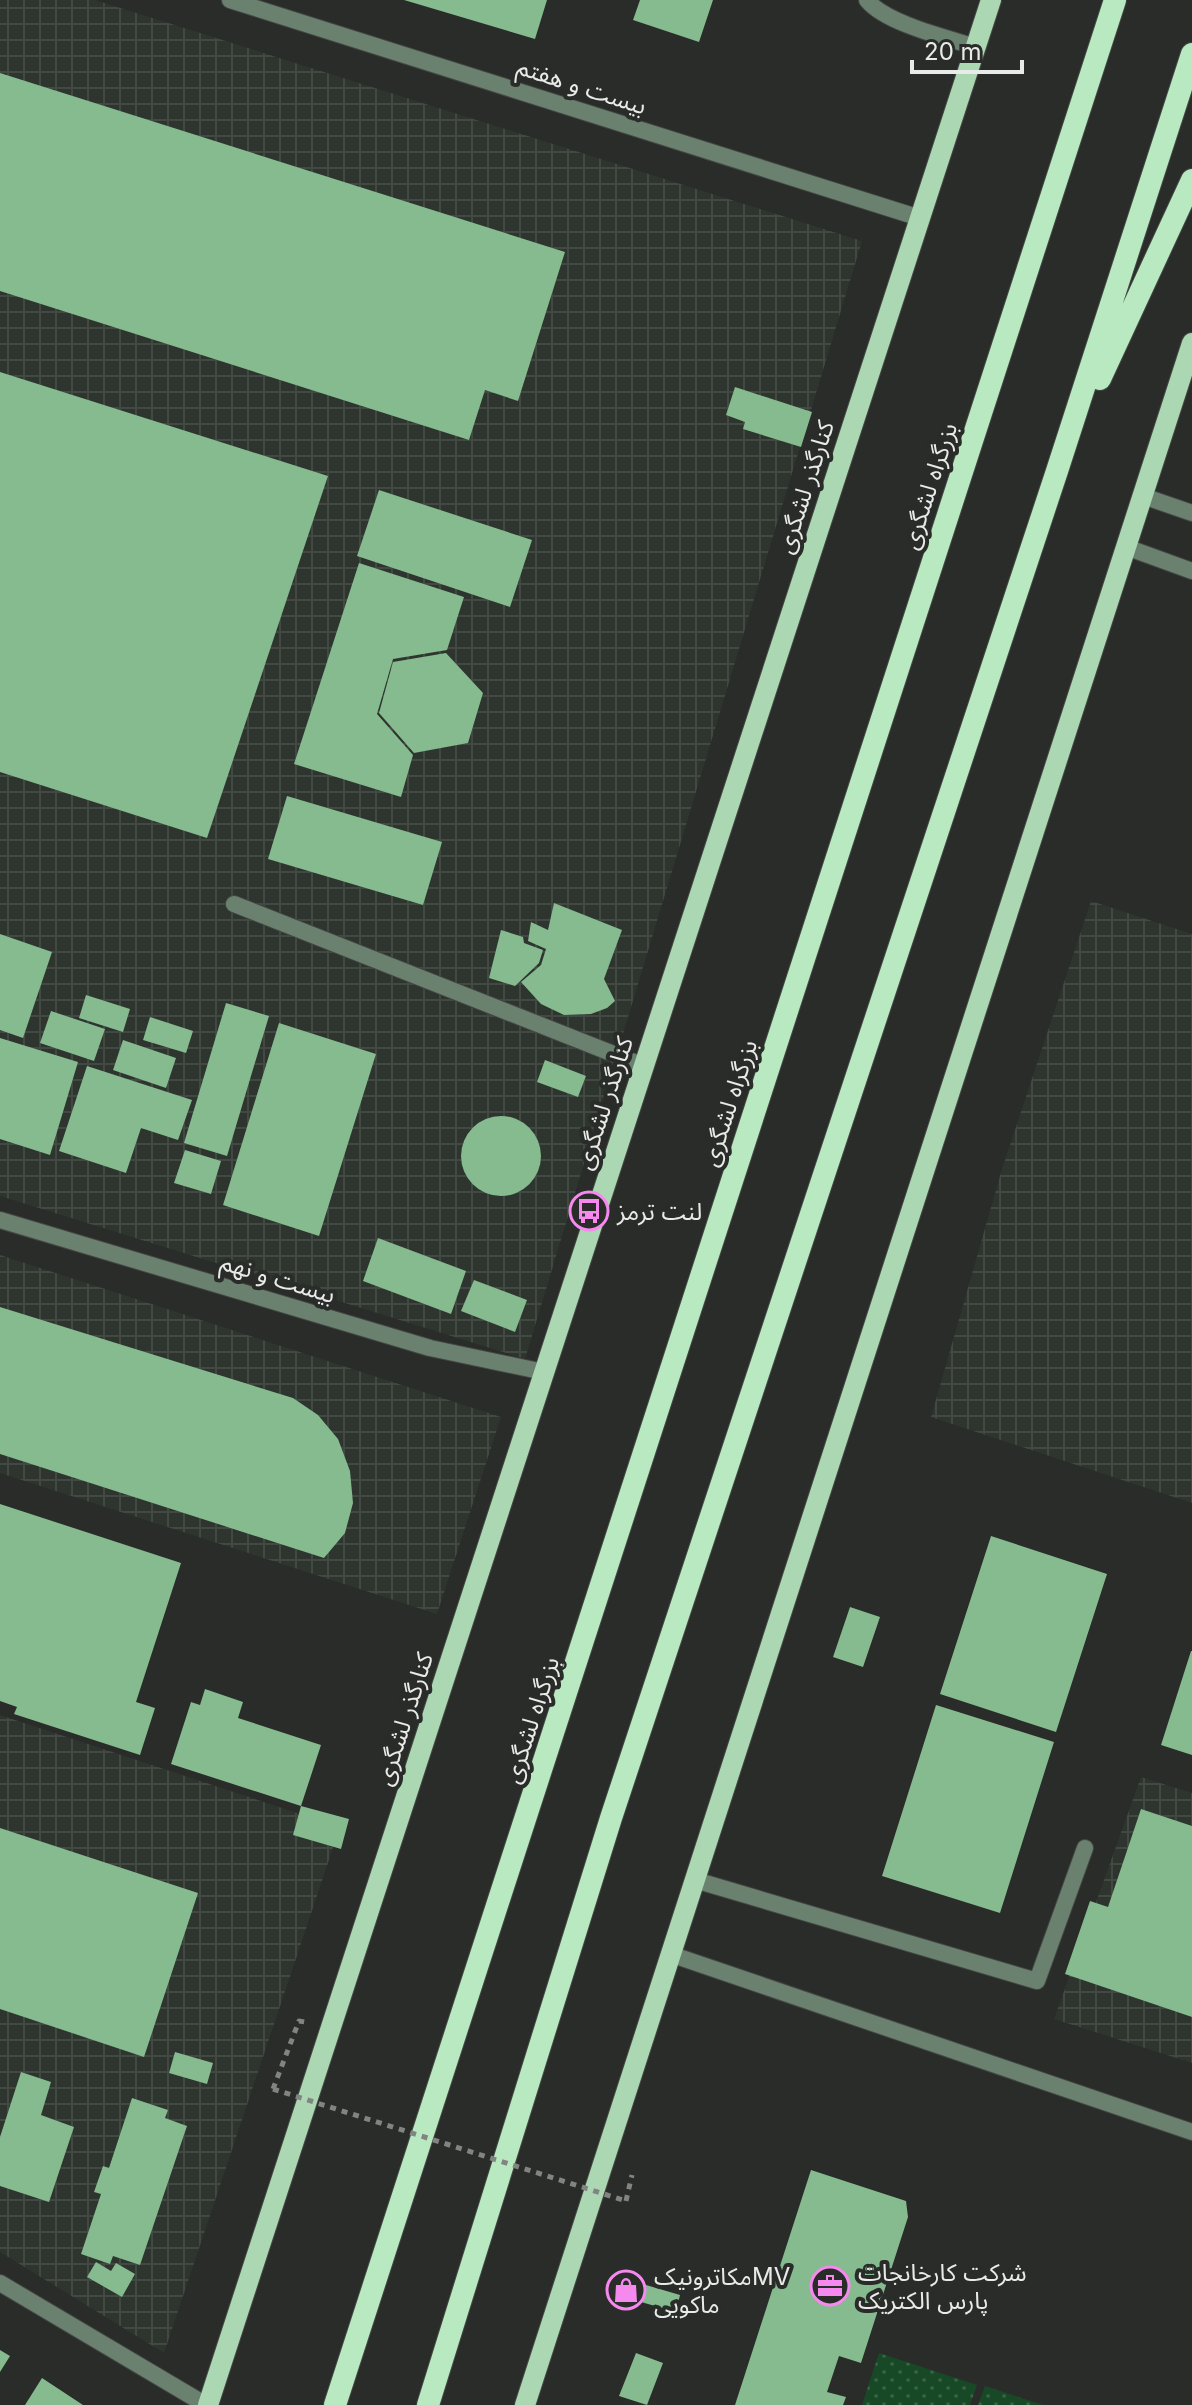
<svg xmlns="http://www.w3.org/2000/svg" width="1192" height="2405" font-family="Inter,'Noto Sans Arabic',sans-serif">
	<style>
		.industrial { fill: url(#industrial-grid) }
		.grass { fill: url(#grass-dots) }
		.building { fill: #86ba8f }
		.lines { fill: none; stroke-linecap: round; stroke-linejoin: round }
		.service-casing { stroke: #444744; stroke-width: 18 }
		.tertiary-casing { stroke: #444744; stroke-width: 18 }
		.primary-casing { stroke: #444744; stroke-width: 22 }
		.trunk-casing { stroke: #444744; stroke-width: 24 }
		.path { stroke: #818481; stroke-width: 5; stroke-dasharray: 6 6; stroke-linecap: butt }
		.service { stroke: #6b816f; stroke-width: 16 }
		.tertiary { stroke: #6b816f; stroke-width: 16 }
		.primary { stroke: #abd8b2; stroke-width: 20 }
		.trunk { stroke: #b8e9c0; stroke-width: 22 }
		.path-bridge { stroke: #818481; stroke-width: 5; stroke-dasharray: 6 6; stroke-linecap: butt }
		.labels { text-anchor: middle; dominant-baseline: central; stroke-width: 8; stroke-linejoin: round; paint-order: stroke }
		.street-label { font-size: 24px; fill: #e9ebe9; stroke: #292c29 }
		.poi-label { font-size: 24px; fill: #e9ebe9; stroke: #292c29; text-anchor: start }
	</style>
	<defs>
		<pattern id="industrial-grid" width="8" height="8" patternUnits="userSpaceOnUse" patternTransform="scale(2)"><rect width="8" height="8" fill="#2d352e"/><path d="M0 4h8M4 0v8" fill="none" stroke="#414942"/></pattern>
		<pattern id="grass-dots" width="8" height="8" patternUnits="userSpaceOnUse" patternTransform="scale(2)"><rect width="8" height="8" fill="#184926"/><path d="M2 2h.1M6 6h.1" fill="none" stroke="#3a6346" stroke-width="1.8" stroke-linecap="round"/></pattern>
	</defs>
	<rect width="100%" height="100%" fill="#292c29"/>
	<!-- industrial -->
	<path class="industrial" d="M0 0H95L862 241 525 1359 0 1196Z
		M1091 901 1192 934V1503L931 1417 1002 1169Z
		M0 1255 501 1417 437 1614 0 1473Z
		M0 1715 340 1827 164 2353 0 2252Z
		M1141 1777 1192 1793V2063L1054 2019Z"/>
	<!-- grass -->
	<path class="grass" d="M879 2353 977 2385 970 2405H862Z
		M985 2386 1043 2405H978Z"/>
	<!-- building -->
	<path class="building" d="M404 0H547L535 39Z
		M640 0H713L699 42 633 20Z
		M0 73 565 252 518 401 485 390 469 440 0 291Z
		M0 372 328 476 207 838 0 772Z
		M735 387 812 412 801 447 743 429 745 422 726 415Z
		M379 490 532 540 510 607 357 556Z
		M359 563 464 597 447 650 393 659 377 714 413 755 401 797 294 764Z
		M446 653 483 693 468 743 414 753 379 713 393 662Z
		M287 796 442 842 423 905 268 859Z
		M554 903 622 930 604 979 615 1001 607 1008 591 1014 564 1015 541 1004 521 982 541 965 546 949 528 941 531 922 548 930Z
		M501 930 523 937 524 943 543 950 539 963 515 986 489 978Z
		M0 934 52 952 23 1038 0 1030Z
		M86 995 130 1009 123 1032 79 1018Z
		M226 1003 269 1016 227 1156 184 1143Z
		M51 1011 105 1029 94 1061 40 1043Z
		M150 1017 193 1031 186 1053 143 1040Z
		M279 1023 376 1054 319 1236 223 1205Z
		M0 1038 78 1062 50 1155 0 1139Z
		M123 1040 176 1058 166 1088 113 1070Z
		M545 1060 586 1076 578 1097 537 1082Z
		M87 1066 192 1100 178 1140 141 1128 126 1173 59 1151Z
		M461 1156a40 40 0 1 1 80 0a40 40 0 1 1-80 0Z
		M185 1150 221 1161 211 1194 174 1183Z
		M378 1238 466 1271 451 1314 363 1281Z
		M474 1280 527 1300 515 1332 461 1311Z
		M0 1307 293 1398 318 1415 338 1439 350 1471 353 1503 345 1533 324 1558 0 1454Z
		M0 1504 181 1563 136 1702 155 1708 140 1755 14 1714 17 1707 0 1701Z
		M991 1536 1107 1574 1056 1732 940 1694Z
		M850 1607 880 1617 863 1667 833 1657Z
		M1191 1651H1192V1755L1161 1745Z
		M205 1689 243 1702 238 1718 321 1745 301 1806 171 1764 191 1702 200 1705Z
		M936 1705 1054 1742 1000 1913 882 1876Z
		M301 1806 349 1819 341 1849 293 1835Z
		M1141 1809 1192 1826V2017L1065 1974 1090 1901 1108 1907Z
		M0 1828 198 1893 144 2057 0 2009Z
		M175 2052 213 2063 207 2084 169 2073Z
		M21 2072 51 2082 41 2115 74 2127 49 2202 0 2186V2137Z
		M132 2098 168 2110 165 2118 187 2126 140 2265 113 2256 110 2264 81 2254 101 2194 94 2192 103 2166 109 2168Z
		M811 2170 906 2201 908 2217 861 2363 839 2356 827 2392 846 2397 843 2405H735Z
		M96 2262 111 2271 116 2263 135 2274 122 2297 87 2277Z
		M646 2285 680 2295 676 2312 641 2302Z
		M0 2350 10 2356 0 2372Z
		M636 2353 663 2363 647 2405 619 2396Z
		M42 2378 83 2405H25Z"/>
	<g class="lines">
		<defs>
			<path id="service" d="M230 0 920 218
				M867 0C885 23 947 38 976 47
				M234 904 644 1066
				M0 1220 430 1348 544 1372
				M695 1880 1037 1981 1085 1848
				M670 1954 1192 2132
				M0 2283 206 2405"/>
			<path id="tertiary" d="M1143 496 1192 513
				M1126 547 1192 571"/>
			<path id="primary" d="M208 2405 991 0
				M525 2405 1192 343"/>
			<path id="trunk" d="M1100 379 1192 180
				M335 2405C598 1604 852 801 1115 0
				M428 2405 611 1818 1057 471 1192 54"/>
		</defs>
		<!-- service casing -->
		<use href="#service" class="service-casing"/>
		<!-- tertiary casing -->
		<use href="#tertiary" class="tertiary-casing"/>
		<!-- primary casing -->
		<use href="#primary" class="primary-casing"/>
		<!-- trunk casing -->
		<use href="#trunk" class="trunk-casing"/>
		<!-- path -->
		<path class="path" d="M273 2089 299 2021 305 2022
			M626 2201 632 2175"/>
		<!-- service -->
		<use href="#service" class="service"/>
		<!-- tertiary -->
		<use href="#tertiary" class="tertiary"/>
		<!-- primary -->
		<use href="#primary" class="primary"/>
		<!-- trunk -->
		<use href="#trunk" class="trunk"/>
		<!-- path-bridge -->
		<path class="path-bridge" d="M273 2089 626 2201"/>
	</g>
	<!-- icons -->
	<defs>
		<symbol id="bus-ring" viewBox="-11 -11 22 22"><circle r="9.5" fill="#292c29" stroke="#f689ee" stroke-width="1.5"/><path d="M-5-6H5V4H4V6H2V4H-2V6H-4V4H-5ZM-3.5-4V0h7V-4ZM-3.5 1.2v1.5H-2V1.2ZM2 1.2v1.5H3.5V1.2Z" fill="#f689ee"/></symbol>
		<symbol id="office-ring" viewBox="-11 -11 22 22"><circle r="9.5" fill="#292c29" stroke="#f689ee" stroke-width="1.5"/><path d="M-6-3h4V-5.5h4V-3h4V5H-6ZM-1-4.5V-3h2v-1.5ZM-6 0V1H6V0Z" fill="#f689ee"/></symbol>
		<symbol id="shop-ring" viewBox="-11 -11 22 22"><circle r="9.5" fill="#292c29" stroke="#f689ee" stroke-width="1.5"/><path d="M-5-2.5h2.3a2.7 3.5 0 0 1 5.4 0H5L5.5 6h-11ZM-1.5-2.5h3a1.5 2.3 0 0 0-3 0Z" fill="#f689ee"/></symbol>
	</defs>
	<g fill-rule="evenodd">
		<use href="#bus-ring" x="567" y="1189" width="44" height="44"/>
		<use href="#office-ring" x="808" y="2264" width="44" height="44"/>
		<use href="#shop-ring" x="604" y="2268" width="44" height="44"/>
	</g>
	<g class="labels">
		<!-- street labels -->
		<g class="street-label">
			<text transform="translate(582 86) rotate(18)">بیست و هفتم</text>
			<text transform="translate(929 486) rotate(-72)">بزرگراه لشگری</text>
			<text transform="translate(805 487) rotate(-72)">کنارگذر لشگری</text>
			<text transform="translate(604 1103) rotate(-72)">کنارگذر لشگری</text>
			<text transform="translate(729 1103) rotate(-72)">بزرگراه لشگری</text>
			<text transform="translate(278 1278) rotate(17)">بیست و نهم</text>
			<text transform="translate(404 1719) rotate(-72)">کنارگذر لشگری</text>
			<text transform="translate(531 1720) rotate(-72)">بزرگراه لشگری</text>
		</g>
		<!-- poi labels -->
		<g class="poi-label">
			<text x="617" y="1211">لنت ترمز</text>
			<text x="858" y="2272">شرکت کارخانجات<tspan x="858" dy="28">پارس الکتریک</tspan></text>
			<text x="654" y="2276">مکاترونیکMV<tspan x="654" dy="28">ماکویی</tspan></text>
		</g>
	</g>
	<!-- scale -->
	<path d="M912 60v12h110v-12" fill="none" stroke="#e9ebe9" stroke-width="4"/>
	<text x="924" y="60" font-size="24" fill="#e9ebe9" stroke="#292c29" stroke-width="6" paint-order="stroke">20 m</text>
</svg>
